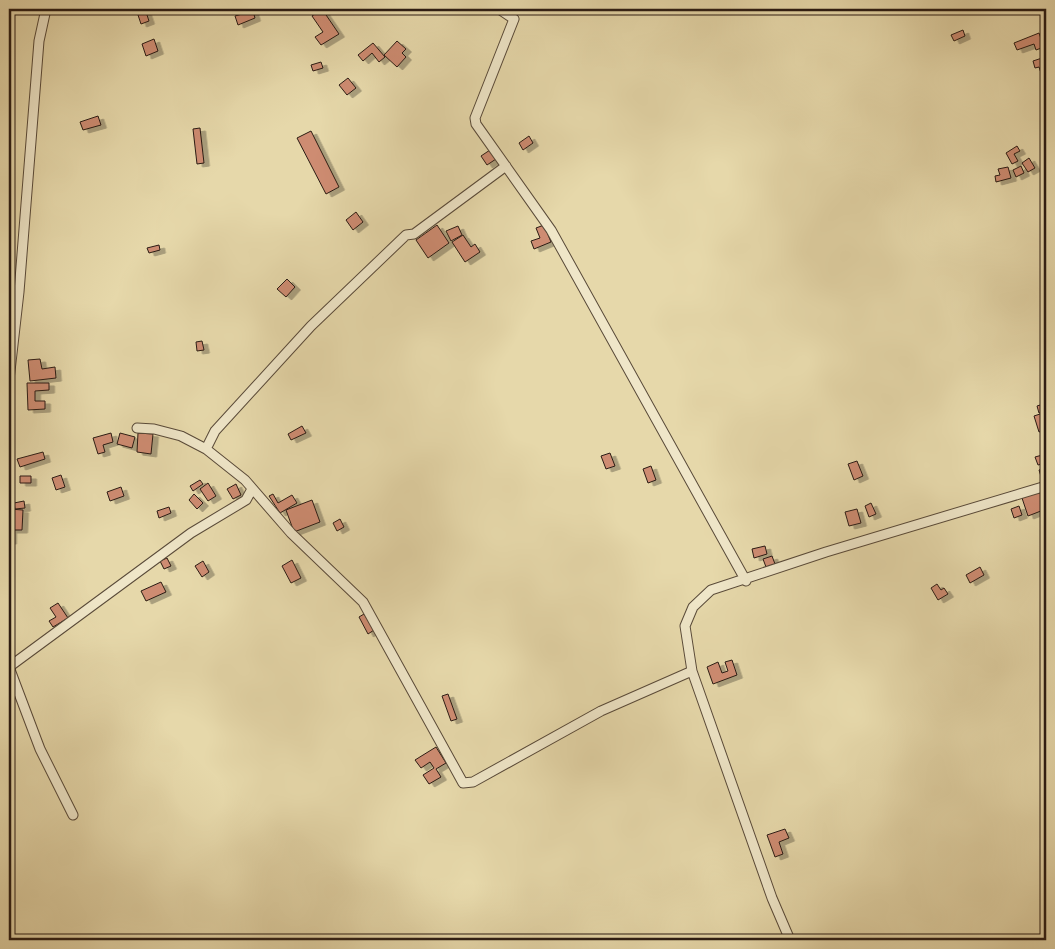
<svg xmlns="http://www.w3.org/2000/svg" width="1055" height="949" font-family="'IM FELL Double Pica',serif">
	<style>
		.building { fill: #ce8c72; stroke: #2a1b13; filter: url(#shadow) }
		.lines { fill: none; stroke-linecap: round; stroke-linejoin: round }
		.street-casing { stroke: #594a39; stroke-width: 11 }
		.street { stroke: #efe6c8; stroke-width: 9 }
	</style>
	<defs>
		<filter id="shadow"><feDropShadow dx="5.5" dy="3" stdDeviation="0" flood-color="#0004"/></filter>
	</defs>
	<rect width="100%" height="100%" fill="#e6d8aa"/>
	<filter id="stains"><feTurbulence type="fractalNoise" baseFrequency=".004" numOctaves="4"/><feColorMatrix values="0 0 0 0 .2 0 0 0 0 .09 0 0 0 0 .02 0 0 0 .5 -.17"/></filter>
	<radialGradient id="worn" r=".72"><stop offset=".6" stop-color="#630" stop-opacity="0"/><stop offset="1" stop-color="#630" stop-opacity=".3"/></radialGradient>
	<!-- building -->
	<path class="building" d="M145 9 149 21 141 24 137 12Z
		M322 9 339 34 321 45 315 37 323 32 312 16Z
		M253 11 255 18 238 25 235 16Z
		M963 30 965 36 954 41 951 35Z
		M1039 33 1044 47 1036 50 1034 44 1017 50 1014 43Z
		M154 39 158 51 146 56 142 44Z
		M397 41 406 49 402 53 406 57 397 67 384 55Z
		M373 43 385 57 379 62 372 53 363 61 358 55Z
		M1042 58 1045 72 1041 73 1039 67 1035 68 1033 61Z
		M321 62 323 68 313 71 311 65Z
		M348 78 356 88 347 95 339 85Z
		M98 116 101 125 83 130 80 122Z
		M200 128 204 163 197 164 193 129Z
		M311 131 339 187 326 194 297 138Z
		M529 136 533 143 523 150 519 143Z
		M1017 146 1020 151 1014 154 1018 161 1012 164 1006 153Z
		M490 150 496 159 487 165 481 156Z
		M1029 158 1035 168 1028 172 1022 163Z
		M1021 166 1024 173 1016 177 1013 170Z
		M1008 167 1011 178 996 182 995 176 1000 175 998 169Z
		M356 212 363 222 353 230 346 220Z
		M437 225 449 243 428 258 416 240Z
		M544 225 551 242 534 249 531 241 540 238 536 228Z
		M458 226 462 235 451 241 446 231Z
		M463 235 471 247 475 244 480 252 465 262 452 242Z
		M159 245 160 250 149 253 147 248Z
		M287 279 295 287 286 297 277 289Z
		M202 341 204 350 197 351 196 342Z
		M40 359 42 369 55 367 56 378 30 381 28 360Z
		M27 383H49V390L35 391V401H45V409L28 410Z
		M1046 403V411L1039 413 1037 406Z
		M1046 412V430L1039 432 1034 416Z
		M302 426 306 433 291 440 288 434Z
		M111 433 113 442 103 445 105 452 98 454 93 438Z
		M120 433 135 437 132 448 117 444Z
		M138 433 153 434 151 454 137 452Z
		M43 452 45 459 20 467 17 459Z
		M610 453 615 466 606 469 601 456Z
		M1046 454V463L1038 465 1035 457Z
		M857 461 863 476 854 480 848 464Z
		M651 466 656 480 648 483 643 469Z
		M1046 467V482L1043 483 1039 470Z
		M61 475 65 487 56 490 52 478Z
		M20 476H31V483H20Z
		M200 480 203 484 193 491 190 486Z
		M208 483 216 496 208 501 200 489Z
		M236 484 241 495 233 499 227 489Z
		M121 487 124 496 110 501 107 492Z
		M1046 489V509L1028 516 1022 498Z
		M194 494 203 503 197 509 189 500Z
		M273 494 278 503 292 495 297 503 280 513 269 496Z
		M312 500 320 522 294 532 286 510Z
		M24 501 25 508 15 509 14 503Z
		M871 503 876 514 869 517 865 506Z
		M1019 506 1022 515 1014 518 1011 509Z
		M169 507 171 513 159 518 157 511Z
		M9 509 23 510 22 530H11V541H9Z
		M857 509 861 523 849 526 845 512Z
		M340 519 344 527 337 531 333 523Z
		M765 546 767 554 754 558 752 549Z
		M772 556 775 564 766 567 763 559Z
		M167 558 171 566 164 569 160 561Z
		M292 560 301 578 291 583 282 566Z
		M203 561 209 572 202 577 195 566Z
		M980 567 984 575 970 583 966 575Z
		M161 582 166 592 146 601 141 591Z
		M937 584 941 590 944 588 948 594 938 600 931 588Z
		M58 603 68 618 53 627 49 621 56 617 50 608Z
		M364 614 374 630 368 634 359 617Z
		M732 660 737 675 713 684 707 667 718 662 722 673 728 671 725 662Z
		M448 694 457 719 451 721 442 696Z
		M436 747 446 763 436 769 441 777 429 784 423 775 434 768 430 762 421 768 415 760Z
		M785 829 789 838 779 842 783 854 775 857 767 835Z"/>
	<g class="lines">
		<defs>
			<path id="street" d="M499 9 514 19 475 118 476 124 551 230 746 581
				M9 380 19 292 39 41 46 9
				M137 428 154 429 181 436 206 449 245 480 291 533 363 602 463 783 473 782 601 711 692 671
				M206 449 215 431 311 326 406 235 414 234 506 166
				M73 815 40 749 9 667 191 533 246 500 252 489
				M790 940 772 898 692 671 685 626 693 607 711 590 826 552 1046 486"/>
		</defs>
		<!-- street casing -->
		<use href="#street" class="street-casing"/>
		<!-- street -->
		<use href="#street" class="street"/>
	</g>
	<!-- margin -->
	<rect width="1055" height="949" fill="none" stroke="#e6d8aa" stroke-width="30"/>
	<rect x="10" y="10" width="1035" height="929" fill="none" stroke="#2a1b13" stroke-width="2.5"/>
	<rect x="15" y="15" width="1025" height="919" fill="none" stroke="#2a1b13"/>
	<rect width="100%" height="100%" filter="url(#stains)"/>
	<rect width="100%" height="100%" fill="url(#worn)"/>
</svg>
